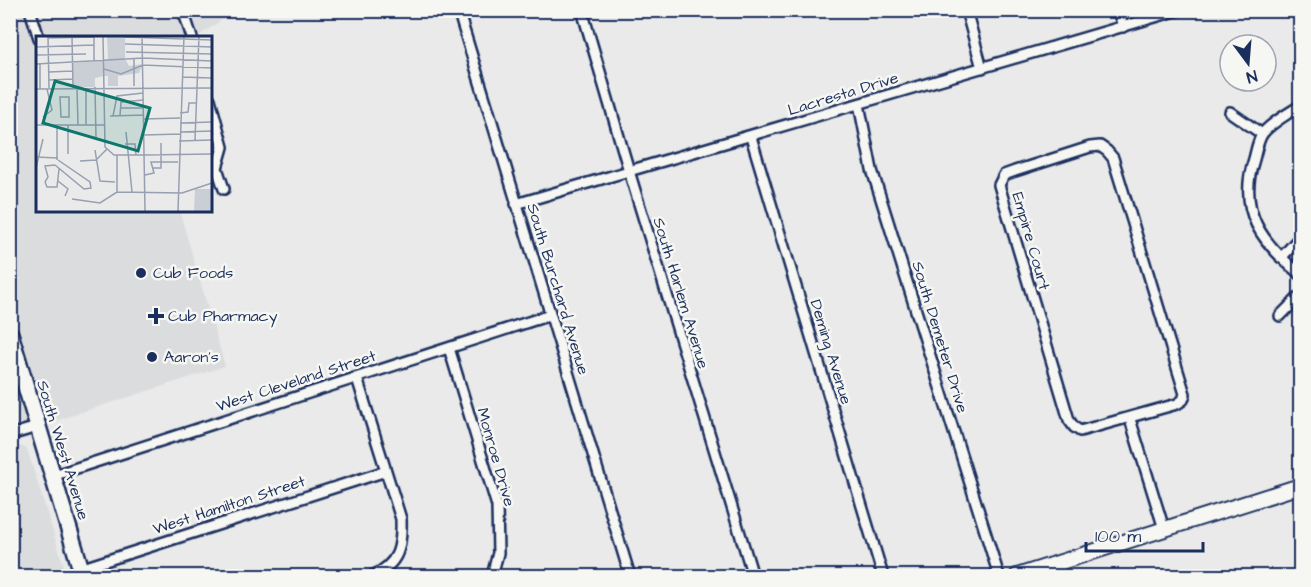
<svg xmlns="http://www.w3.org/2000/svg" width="1311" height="587" font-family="'Architects Daughter',sans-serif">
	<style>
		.built { fill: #dadcde }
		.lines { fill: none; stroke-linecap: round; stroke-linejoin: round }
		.minor-casing { stroke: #1b2f5e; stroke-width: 14 }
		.secondary-casing { stroke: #1b2f5e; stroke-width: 18 }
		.primary-casing { stroke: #1b2f5e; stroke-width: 20 }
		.minor { stroke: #f6f6f2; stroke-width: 9 }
		.secondary { stroke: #f6f6f2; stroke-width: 14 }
		.primary { stroke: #f6f6f2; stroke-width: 15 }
		.poi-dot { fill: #1b2f5e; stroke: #f6f6f2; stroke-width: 2 }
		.labels { text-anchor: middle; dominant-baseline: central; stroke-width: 5; stroke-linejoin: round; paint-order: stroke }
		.street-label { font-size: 16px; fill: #1b2f5e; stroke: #f6f6f2 }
		.poi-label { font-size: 16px; fill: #1b2f5e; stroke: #f6f6f2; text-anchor: start }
		.inset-road { fill: none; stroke: #979fb1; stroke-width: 1.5 }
		.view { fill: #0f766e; fill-opacity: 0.15; stroke: #0f766e; stroke-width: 3 }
		.inset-edge { fill: none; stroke: #1b2f5e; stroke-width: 3 }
	</style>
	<rect width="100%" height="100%" fill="#e9eae9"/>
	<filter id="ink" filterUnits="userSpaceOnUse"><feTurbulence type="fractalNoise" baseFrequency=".0167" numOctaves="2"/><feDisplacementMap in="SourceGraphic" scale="12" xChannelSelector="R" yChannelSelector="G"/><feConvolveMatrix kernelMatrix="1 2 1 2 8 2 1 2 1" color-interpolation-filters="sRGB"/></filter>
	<g filter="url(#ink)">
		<!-- built -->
		<path class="built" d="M11 11H235L197 37 38 38V210H179L225 366 11 435Z
			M17 445 27 449 67 576H11V447Z"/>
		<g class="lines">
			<defs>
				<path id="minor" d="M30 10 39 38
					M180 10 185 16 192 38
					M458 10 630 576
					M966 10 982 68
					M1118 10 1123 27
					M584 17 629 171 753 576
					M210 99 223 147 217 168 224 189
					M859 104 872 170 999 576
					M1300 106C1289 113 1272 122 1263 133 1258 139 1256 152 1254 159 1237 211 1262 243 1300 274
					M1230 112 1262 134
					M751 137 883 576
					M1100 146 1107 151 1113 158 1185 394 1183 400 1177 404 1080 431 1074 427 1069 420 999 185 1004 175 1015 171 1090 147Z
					M516 204 1179 10
					M1281 258 1300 237
					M1280 316 1300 296
					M449 348 497 506 498 553 492 576
					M357 378 401 519C402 547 399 564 372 576
					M1130 419 1164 529
					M10 435 37 427
					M52 476 550 315
					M1058 563 1062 576
					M80 569 386 471"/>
				<path id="secondary" d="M1017 576 1300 486"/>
				<path id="primary" d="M10 334 83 576"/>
			</defs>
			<!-- minor casing -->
			<use href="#minor" class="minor-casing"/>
			<!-- secondary casing -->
			<use href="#secondary" class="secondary-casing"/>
			<!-- primary casing -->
			<use href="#primary" class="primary-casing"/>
			<!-- minor -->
			<use href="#minor" class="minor"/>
			<!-- secondary -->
			<use href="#secondary" class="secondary"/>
			<!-- primary -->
			<use href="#primary" class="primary"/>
		</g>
	</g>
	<!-- markers -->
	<g class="poi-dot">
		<circle cx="141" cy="273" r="6"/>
		<path d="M153 307h6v6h6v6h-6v6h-6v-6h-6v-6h6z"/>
		<circle cx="152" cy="357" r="6"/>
	</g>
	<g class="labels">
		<!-- street labels -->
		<g class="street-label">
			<text transform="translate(843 94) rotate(-17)">Lacresta Drive</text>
			<text transform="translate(1031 241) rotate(74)">Empire Court</text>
			<text transform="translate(558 289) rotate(73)">South Burchard Avenue</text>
			<text transform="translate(681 293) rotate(73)">South Harlem Avenue</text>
			<text transform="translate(940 337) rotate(73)">South Demeter Drive</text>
			<text transform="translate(831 352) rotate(73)">Deming Avenue</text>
			<text transform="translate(296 381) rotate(-18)">West Cleveland Street</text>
			<text transform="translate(63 450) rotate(73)">South West Avenue</text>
			<text transform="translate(496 457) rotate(74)">Monroe Drive</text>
			<text transform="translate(229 505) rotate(-18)">West Hamilton Street</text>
		</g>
		<!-- poi labels -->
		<g class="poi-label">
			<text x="153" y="273">Cub Foods</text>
			<text x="168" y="316">Cub Pharmacy</text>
			<text x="164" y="357">Aaron's</text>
		</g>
	</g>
	<!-- overview -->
	<g transform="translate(36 36)">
		<rect width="176" height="176" fill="#e9eae9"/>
		<path d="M71 0H89V23L93 30 107 28 103 37 82 40V50H72V40H68L59 42V51H37V27L72 24ZM159 153H175V175H158Z" fill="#caced5"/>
		<path class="inset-road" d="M12 0 13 52M36 0 37 52M58 0V25M67 0 69 111 78 119H108M106 0 109 175M89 1 176 4M12 2 58 1M89 8 176 11M0 11 58 9M90 16 176 18M0 19 50 18M98 23V50M0 28 107 22 176 25M4 28V53M68 33 85 38 107 29 176 32M13 36 37 35M146 41 176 42M13 44 37 43M59 51 60 101M41 52 42 89M0 53 176 52M50 53V89M24 61H33V81H25ZM84 72H108M144 77 152 76 153 67H160M74 80 108 79M77 80 81 60 107 57M84 80 85 66 108 64M7 81 16 74 11 53M108 83 144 82M144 87 176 86M0 89H69M21 89V124M32 89V118M90 96 96 156M144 96 176 95M108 99 144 98M159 104 163 0M143 105 176 104M89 108H99L100 119M59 114 64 145 79 146M108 119 176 118M0 121 22 122M44 125 60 124 71 113M19 129 48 153 55 152 54 146 22 124M0 132 7 103M116 132H125V126H142M109 139 118 137 115 126H125V107M22 145 32 153 29 160M9 146 11 151H21L23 133M9 146 12 141 9 130 19 129M81 156V119M36 163 64 167 81 156 146 157 176 147M142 175 148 0"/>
		<path class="view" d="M19 45 114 72 102 115 7 87Z"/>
		<rect width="176" height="176" class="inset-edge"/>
	</g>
	<!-- margin -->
	<rect width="1311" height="587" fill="none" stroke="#f6f6f2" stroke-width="36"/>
	<rect x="18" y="18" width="1275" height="551" fill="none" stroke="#1b2f5e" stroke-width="2" filter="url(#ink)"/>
	<!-- north arrow -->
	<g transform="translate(1248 63) rotate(164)"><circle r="28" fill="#f6f6f2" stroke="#9ea6b7" stroke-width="1.5"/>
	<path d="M0-4.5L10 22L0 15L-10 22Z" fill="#1b2f5e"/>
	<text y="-9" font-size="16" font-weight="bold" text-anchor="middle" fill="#1b2f5e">N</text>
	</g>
	<!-- scale -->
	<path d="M1086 542v9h117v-9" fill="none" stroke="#1b2f5e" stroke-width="3"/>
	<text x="1095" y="542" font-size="18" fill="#1b2f5e" stroke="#f6f6f2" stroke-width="4.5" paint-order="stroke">100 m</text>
</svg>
